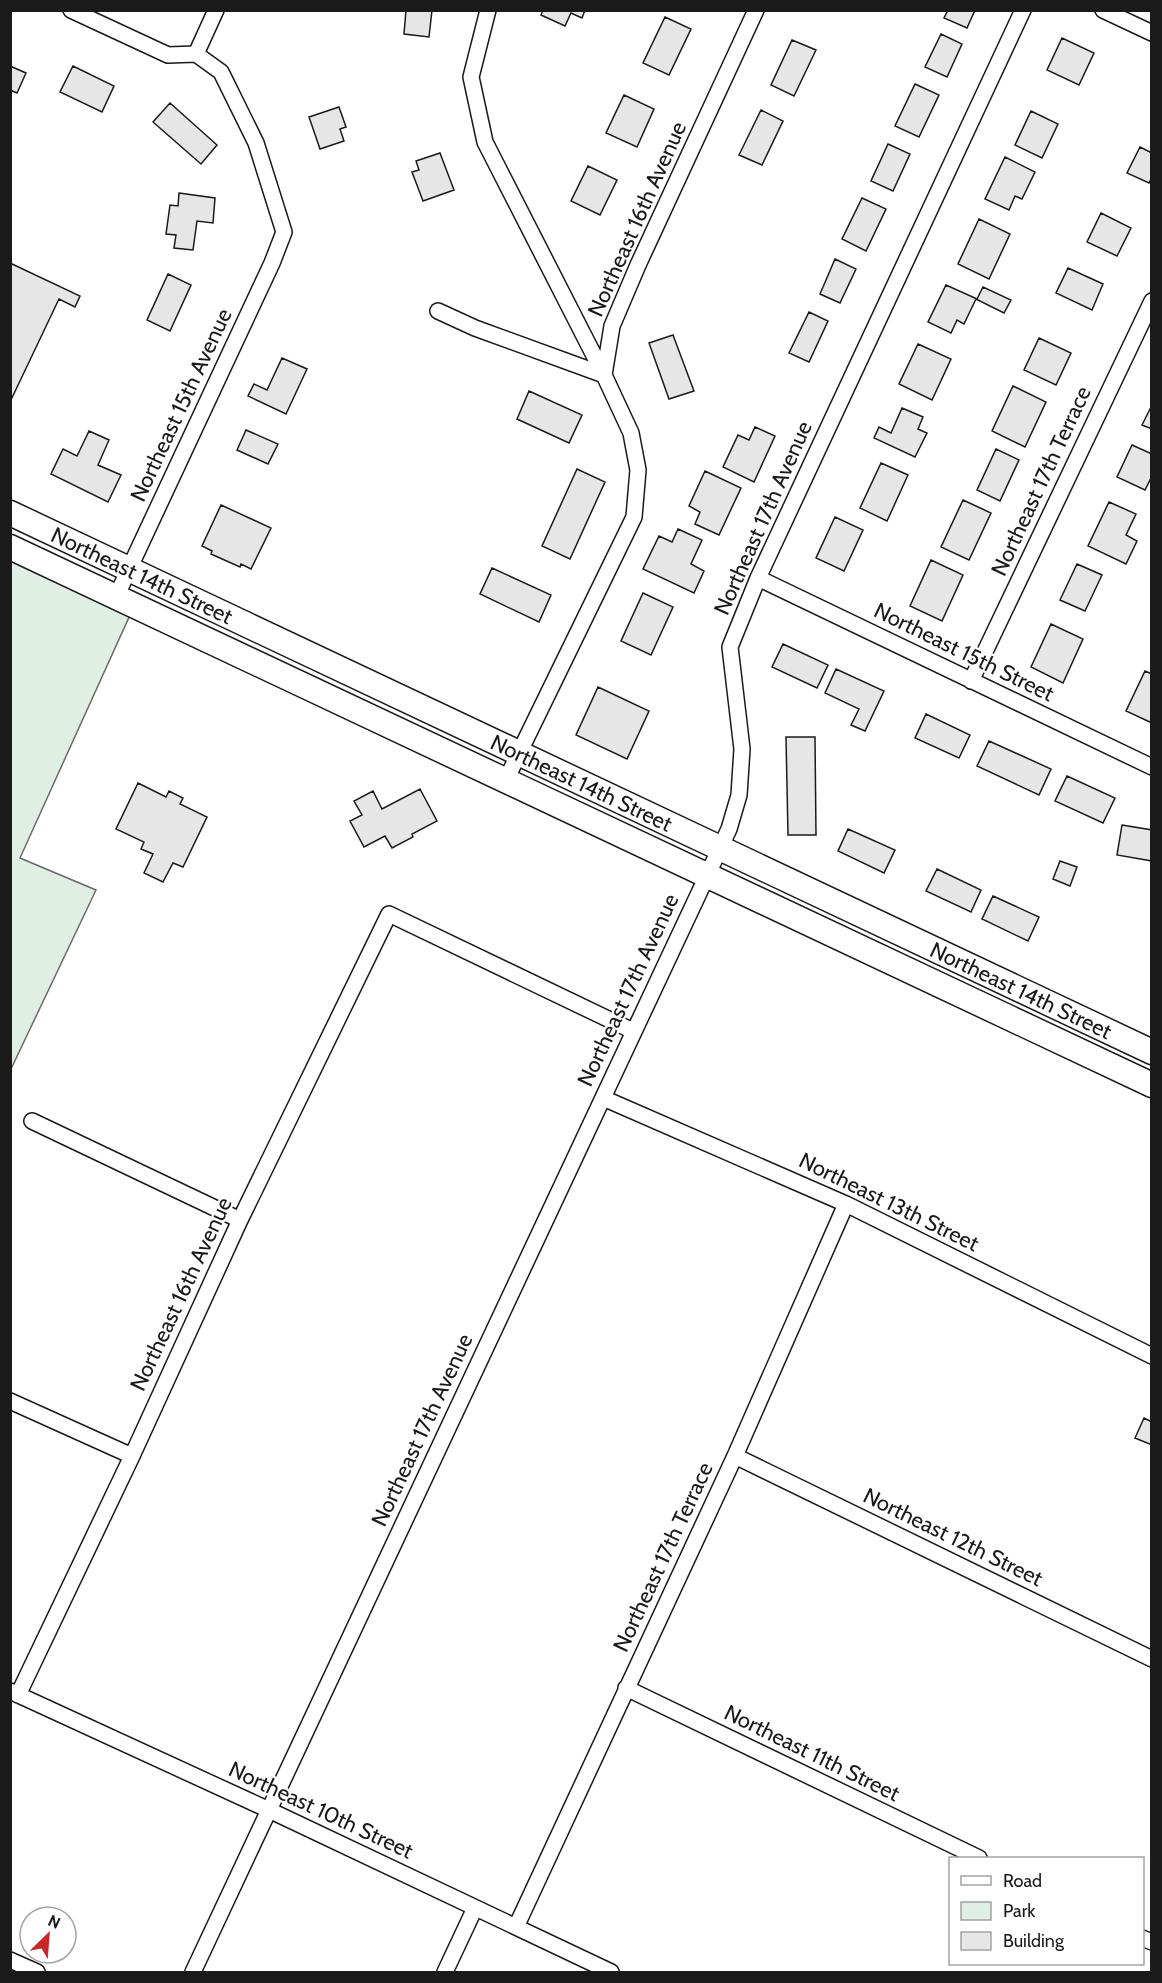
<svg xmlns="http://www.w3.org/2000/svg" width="1162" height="1983" font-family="Cabin,sans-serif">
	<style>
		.green { fill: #e0efe3; stroke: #6a6a6a; stroke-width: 1.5 }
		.building { fill: #e6e6e6; stroke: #1a1a1a; stroke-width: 1.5 }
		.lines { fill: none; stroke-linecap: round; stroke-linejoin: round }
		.minor-casing { stroke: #1a1a1a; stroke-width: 18 }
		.primary-casing { stroke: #1a1a1a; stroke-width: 27 }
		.minor { stroke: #fff; stroke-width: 15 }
		.primary { stroke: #fff; stroke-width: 24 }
		.labels { text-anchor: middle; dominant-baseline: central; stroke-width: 4.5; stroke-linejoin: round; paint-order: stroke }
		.street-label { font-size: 22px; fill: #1a1a1a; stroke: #fff }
	</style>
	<rect width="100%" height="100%" fill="#fff"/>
	<!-- green -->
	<path class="green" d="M11 558 130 615 20 858 96 890 11 1069Z"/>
	<!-- building -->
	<path class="building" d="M406 10H432L429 37 404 34Z
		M543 10H585L582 18 571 13 565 26 541 15Z
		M948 10H975L967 28 944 18Z
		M665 17 691 29 669 75 643 63Z
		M941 34 962 44 947 77 925 67Z
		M1062 38 1094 53 1079 85 1047 70Z
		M792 40 816 50 794 96 771 85Z
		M10 66 26 73 17 93 10 90Z
		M73 66 114 86 102 112 60 92Z
		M915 84 939 95 919 137 895 126Z
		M624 95 654 109 637 147 606 133Z
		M170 103 217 145 201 164 153 122Z
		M339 107 346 127 340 129 344 141 320 149 309 117Z
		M761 110 783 121 762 165 739 155Z
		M1031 111 1058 124 1042 158 1015 145Z
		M888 144 910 154 893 191 871 181Z
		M1140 147 1152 153V177L1149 183 1127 173Z
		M440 153 454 190 423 201 412 172 419 170 416 161Z
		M1005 157 1035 172 1022 199 1015 196 1009 210 985 199Z
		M588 166 617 180 600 215 571 201Z
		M179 193 215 198 213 223 197 221 193 250 174 248 176 235 166 234 170 205 178 206Z
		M862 198 886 209 866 251 842 239Z
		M1101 213 1131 228 1117 256 1087 242Z
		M979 219 1010 234 989 279 958 264Z
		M835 259 856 269 840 303 820 294Z
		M10 263 80 296 75 307 59 299 10 402Z
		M1068 268 1103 284 1092 310 1056 293Z
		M168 274 191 285 170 331 147 320Z
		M946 285 977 299 983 287 1011 300 1004 313 976 299 964 324 957 320 951 333 928 322Z
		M809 312 828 321 809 362 789 353Z
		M673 335 694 391 669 399 649 343Z
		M1039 338 1071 353 1056 385 1024 370Z
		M918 344 951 359 932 400 899 384Z
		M282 358 307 369 286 414 248 396 254 384 267 390Z
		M1013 386 1046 402 1025 447 992 431Z
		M529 391 582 415 569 443 517 419Z
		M1152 405V429L1142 425Z
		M902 408 923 417 918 429 927 433 915 457 874 438 879 427 891 433Z
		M755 427 775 436 754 482 723 467 738 435 749 440Z
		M246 430 278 444 268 464 237 450Z
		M89 431 109 440 98 465 121 475 108 502 51 474 63 449 77 456Z
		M1132 445 1152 454V476L1145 490 1117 477Z
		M996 449 1019 460 1000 501 977 490Z
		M881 463 908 475 887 521 860 508Z
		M577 469 605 482 570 559 542 546Z
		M705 471 741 488 719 535 695 524 700 512 689 506Z
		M963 500 991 513 969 560 941 547Z
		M1109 502 1136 514 1126 535 1137 541 1126 564 1088 546Z
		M221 505 271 528 251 569 241 564 240 567 211 554 212 551 202 546Z
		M835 517 863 530 844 571 816 558Z
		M678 529 702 540 691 564 704 571 694 593 643 569 659 536 672 542Z
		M931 560 963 575 942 621 910 606Z
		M1077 564 1102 575 1085 611 1060 600Z
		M492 568 551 595 539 622 480 594Z
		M643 593 673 607 651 655 621 641Z
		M1051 624 1083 639 1063 683 1031 667Z
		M783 644 828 665 817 688 772 667Z
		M836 669 884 691 865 731 851 725 859 709 825 693Z
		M1145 671 1152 674V723L1126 711Z
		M598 687 649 711 627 759 576 735Z
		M926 714 970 735 959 758 915 738Z
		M786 737H815L816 835H788Z
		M989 741 1051 769 1039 795 977 766Z
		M1067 776 1115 798 1103 823 1055 801Z
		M138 783 166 797 169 791 183 798 180 804 207 817 183 867 173 863 163 882 144 873 153 854 141 849 144 842 116 829Z
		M420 789 437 821 412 834 413 837 392 848 385 836 364 847 350 821 362 815 354 801 373 791 382 809Z
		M1122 825 1152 830V861L1117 855Z
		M848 829 895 850 884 873 838 851Z
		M1060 861 1077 867 1070 886 1053 879Z
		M937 869 981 890 971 912 926 891Z
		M993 896 1039 917 1028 941 982 919Z
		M1144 1418 1152 1422V1445L1135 1438Z"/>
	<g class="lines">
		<defs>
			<path id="minor" d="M71 10 168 55 196 54 221 72 256 143 284 232 272 263 116 597
				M488 10 471 77 485 142 604 375
				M1103 10 1152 33
				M196 54 216 10
				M438 311 475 328 604 375
				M758 578 1152 767
				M971 681 1152 301
				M506 780 634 517 638 470 631 433 604 375 612 326 638 265 756 10
				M603 1098 846 1204 1152 1356
				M32 1121 240 1220
				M10 1401 132 1456
				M735 1456 1152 1659
				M626 1688 979 1858
				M10 1691 269 1810 611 1972
				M18 1695 132 1456 240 1220 389 914 633 1031
				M516 1927 735 1456 846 1204
				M1142 1938 1152 1942
				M10 1960 37 1972
				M193 1972 729 829 739 795 742 749 730 647 758 578 1023 10
				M445 1972 475 1908"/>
			<g id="primary">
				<path id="s1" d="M10 513 1152 1052"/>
				<path d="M10 547 1152 1085"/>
			</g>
		</defs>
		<!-- minor casing -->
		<use href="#minor" class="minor-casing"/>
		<!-- primary casing -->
		<use href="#primary" class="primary-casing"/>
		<!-- minor -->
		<use href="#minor" class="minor"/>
		<!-- primary -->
		<use href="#primary" class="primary"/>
	</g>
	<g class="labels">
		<!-- street labels -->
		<g class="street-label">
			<text transform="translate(637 219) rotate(-66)">Northeast 16th Avenue</text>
			<text transform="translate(181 405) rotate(-65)">Northeast 15th Avenue</text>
			<text transform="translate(1041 481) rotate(-65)">Northeast 17th Terrace</text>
			<text transform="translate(763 518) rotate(-66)">Northeast 17th Avenue</text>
			<text stroke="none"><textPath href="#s1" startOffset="146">Northeast 14th Street</textPath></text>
			<text transform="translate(964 652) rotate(26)">Northeast 15th Street</text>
			<text stroke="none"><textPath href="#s1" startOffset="632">Northeast 14th Street</textPath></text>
			<text transform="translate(628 990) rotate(-65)">Northeast 17th Avenue</text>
			<text stroke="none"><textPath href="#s1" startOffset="1118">Northeast 14th Street</textPath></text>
			<text transform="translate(889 1202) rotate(26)">Northeast 13th Street</text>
			<text transform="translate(181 1294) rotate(-65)">Northeast 16th Avenue</text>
			<text transform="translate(422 1430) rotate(-65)">Northeast 17th Avenue</text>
			<text transform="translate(953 1537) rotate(26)">Northeast 12th Street</text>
			<text transform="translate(663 1557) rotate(-65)">Northeast 17th Terrace</text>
			<text transform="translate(812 1753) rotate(26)">Northeast 11th Street</text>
			<text transform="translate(321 1810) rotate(25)">Northeast 10th Street</text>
		</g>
	</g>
	<!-- border -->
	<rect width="1162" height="1983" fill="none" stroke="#1a1a1a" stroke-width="24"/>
	<!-- legend -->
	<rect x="949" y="1857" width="195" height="108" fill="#ffffff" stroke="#a3a3a3" stroke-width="1.5"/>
	<rect x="961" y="1876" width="30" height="9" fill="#ffffff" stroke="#a3a3a3" stroke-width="1.5"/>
	<text x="1003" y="1887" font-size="18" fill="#1a1a1a">Road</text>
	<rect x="961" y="1902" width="30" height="18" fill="#e0efe3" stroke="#a3a3a3" stroke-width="1.5"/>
	<text x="1003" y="1917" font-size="18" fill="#1a1a1a">Park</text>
	<rect x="961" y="1932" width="30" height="18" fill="#e6e6e6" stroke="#a3a3a3" stroke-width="1.5"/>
	<text x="1003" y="1947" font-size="18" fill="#1a1a1a">Building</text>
	<!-- north arrow -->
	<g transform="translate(48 1935) rotate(25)"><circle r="28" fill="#ffffff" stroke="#a3a3a3" stroke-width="1.5"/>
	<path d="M0-4.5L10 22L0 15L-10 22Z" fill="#c62828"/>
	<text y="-9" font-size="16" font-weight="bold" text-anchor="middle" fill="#1a1a1a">N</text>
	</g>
</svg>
